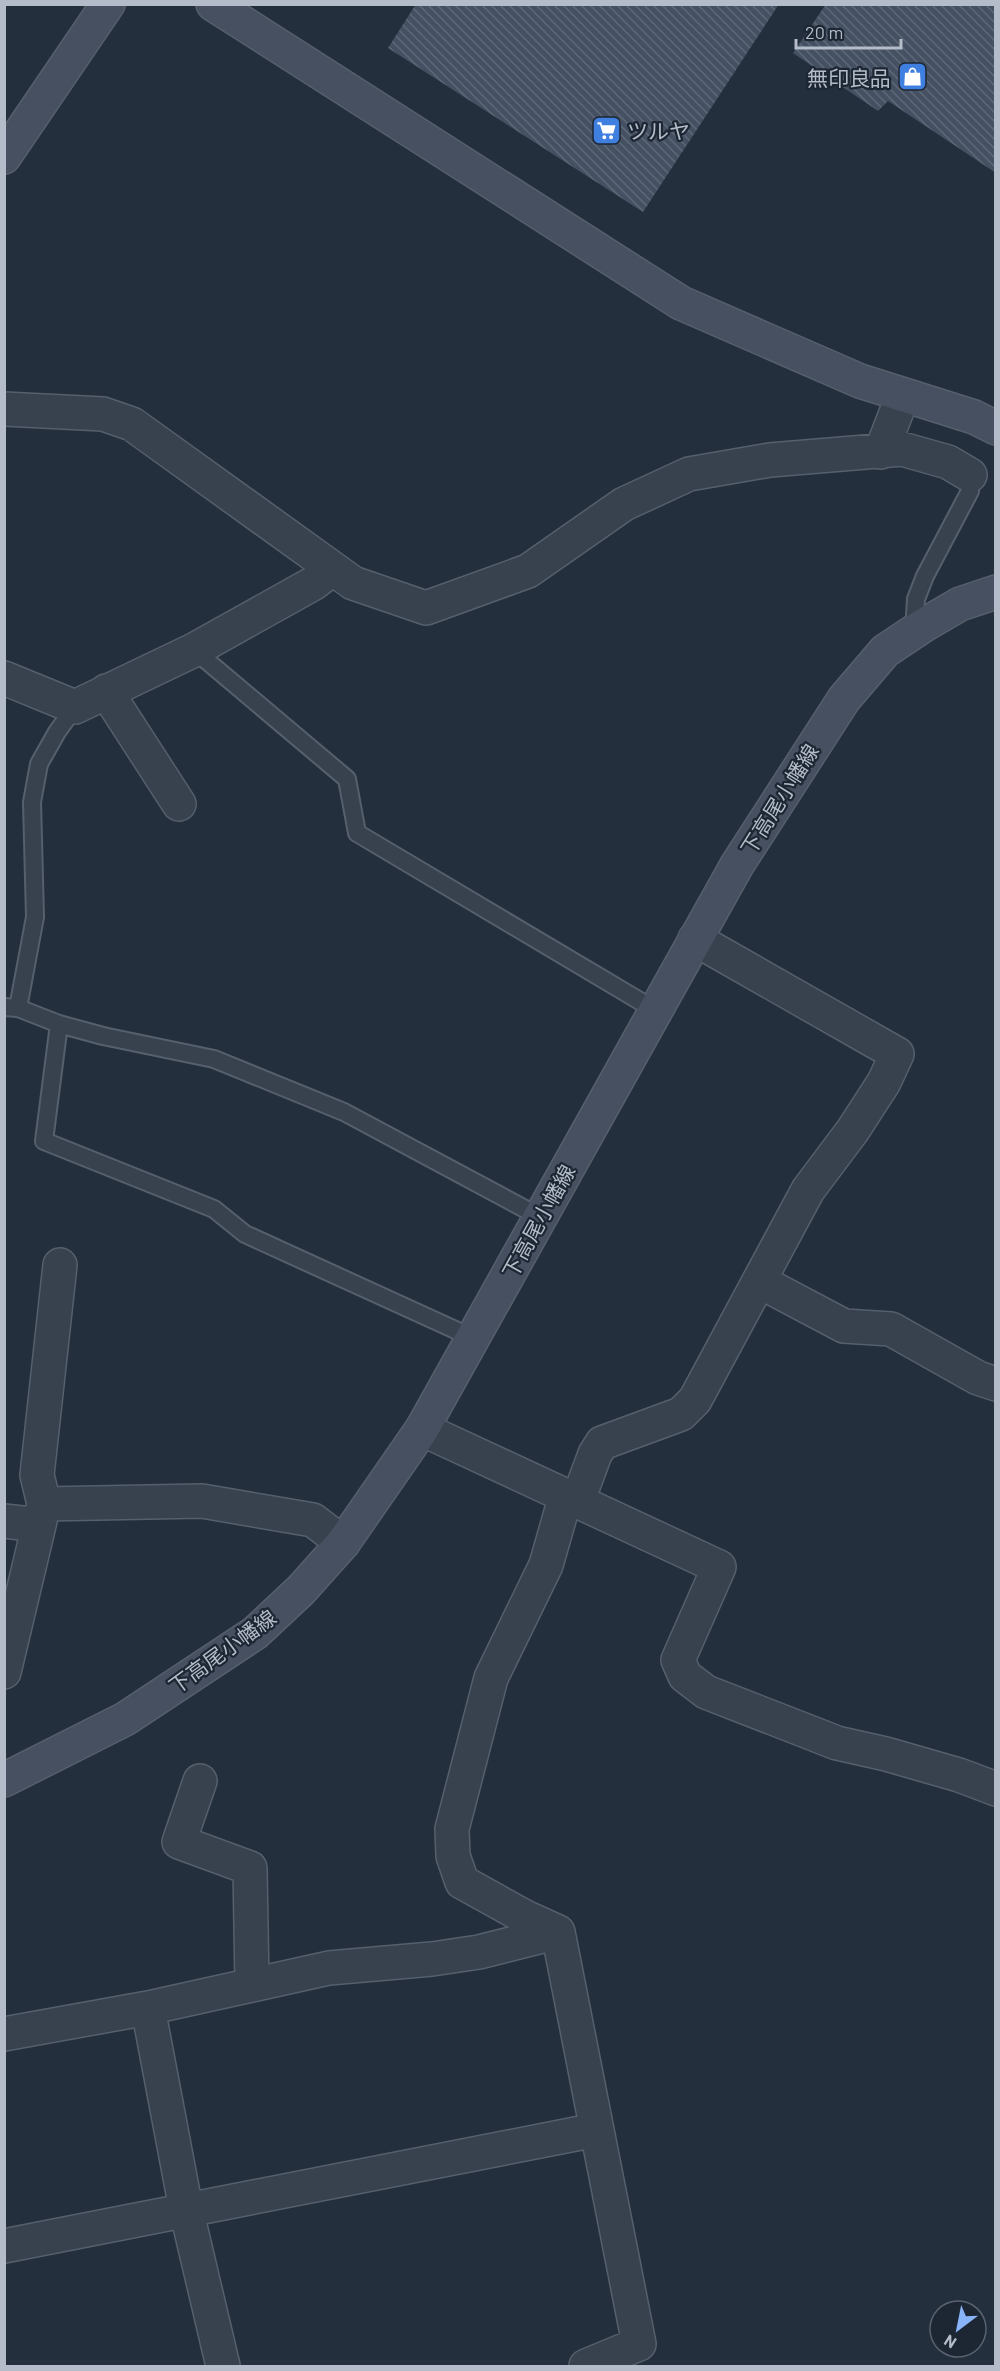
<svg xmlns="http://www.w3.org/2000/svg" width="1000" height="2371" font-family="Barlow,'Noto Sans JP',sans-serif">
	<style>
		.building { fill: url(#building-back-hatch) }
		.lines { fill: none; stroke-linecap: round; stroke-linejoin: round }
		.lane-casing { stroke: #565f6c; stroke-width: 20 }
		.street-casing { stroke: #565f6c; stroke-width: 36 }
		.secondary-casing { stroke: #565f6c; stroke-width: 36 }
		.lane { stroke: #38414e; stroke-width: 16 }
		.street { stroke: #38414e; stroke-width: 33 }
		.secondary { stroke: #465061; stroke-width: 33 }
		.labels { text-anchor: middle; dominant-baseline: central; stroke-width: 4.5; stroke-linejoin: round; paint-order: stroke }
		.poi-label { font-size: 21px; fill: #b4bcc9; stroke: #1d2633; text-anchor: end }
		.street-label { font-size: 21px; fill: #b4bcc9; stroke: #1d2633 }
	</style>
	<defs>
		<pattern id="building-back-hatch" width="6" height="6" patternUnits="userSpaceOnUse" patternTransform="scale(1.5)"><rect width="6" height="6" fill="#455162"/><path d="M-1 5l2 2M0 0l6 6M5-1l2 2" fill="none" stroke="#5d6877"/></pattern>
	</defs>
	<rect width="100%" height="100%" fill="#242f3e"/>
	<!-- building -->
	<path class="building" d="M416 4H779L643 212 388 48Z
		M826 4H996V173L888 101 878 111 793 53Z"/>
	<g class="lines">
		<defs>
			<path id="lane" d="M914 632 916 599 925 576 970 491V475
				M194 650 347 779 357 833 655 1010
				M4 1007 18 1008 59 1024 103 1036 214 1059 344 1112 540 1217
				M18 1008 35 917 32 802 39 764 57 732 75 707
				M59 1024 44 1141 214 1209 245 1234 473 1338"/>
			<path id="street" d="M4 409 103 414 132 424 353 583 426 608 528 571 624 504 689 474 770 460 902 449 948 462 970 475
				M881 452 903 395
				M4 678 75 707 194 650 314 583 332 569
				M106 691 179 804
				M759 1281 844 1326 891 1329 978 1378 996 1384
				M422 1429 719 1567 678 1660 685 1676 706 1692 837 1743 886 1754 959 1775 996 1789
				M578 1500 595 1454 602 1443 681 1414 695 1400 808 1190 853 1130 884 1082 897 1054 695 939
				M44 1504 37 1475 60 1265
				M4 1521 39 1525
				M4 1672 44 1504 202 1501 313 1520 343 1543
				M200 1781 179 1842 250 1868 252 1985
				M558 1932 525 1917 462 1882 453 1856 452 1829 491 1678 546 1565 566 1495
				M148 2008 186 2209 223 2366
				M4 2034 148 2008 329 1968 432 1959 479 1952 558 1932 639 2344 586 2366
				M4 2246 596 2130"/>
			<path id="secondary" d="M213 4 681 303 860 381 974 417 996 428
				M4 157 108 4
				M4 1780 125 1719 255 1633 301 1590 343 1543 422 1429 737 865 844 699 885 651 924 625 960 604 996 592"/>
		</defs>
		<!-- lane casing -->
		<use href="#lane" class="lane-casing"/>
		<!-- street casing -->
		<use href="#street" class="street-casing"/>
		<!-- secondary casing -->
		<use href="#secondary" class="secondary-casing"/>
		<!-- lane -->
		<use href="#lane" class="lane"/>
		<!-- street -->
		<use href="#street" class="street"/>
		<!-- secondary -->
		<use href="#secondary" class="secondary"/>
	</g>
	<!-- icons -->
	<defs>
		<symbol id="shop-square" viewBox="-11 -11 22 22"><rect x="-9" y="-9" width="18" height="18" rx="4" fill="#3f7fe0" stroke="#1d2633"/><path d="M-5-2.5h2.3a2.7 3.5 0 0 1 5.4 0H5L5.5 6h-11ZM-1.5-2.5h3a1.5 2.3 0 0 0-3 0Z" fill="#fff"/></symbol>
		<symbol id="supermarket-square" viewBox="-11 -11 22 22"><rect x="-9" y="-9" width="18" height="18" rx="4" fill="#3f7fe0" stroke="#1d2633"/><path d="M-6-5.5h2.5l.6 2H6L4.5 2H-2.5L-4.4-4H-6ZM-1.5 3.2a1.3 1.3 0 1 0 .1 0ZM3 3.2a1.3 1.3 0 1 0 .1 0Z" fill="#fff"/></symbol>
	</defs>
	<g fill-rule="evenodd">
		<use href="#shop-square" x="896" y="60" width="33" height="33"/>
		<use href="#supermarket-square" x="590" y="114" width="33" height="33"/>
	</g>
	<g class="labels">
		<!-- poi labels -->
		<g class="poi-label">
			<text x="891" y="77">無印良品</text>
			<text x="627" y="130" text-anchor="start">ツルヤ</text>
		</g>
		<!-- street labels -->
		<g class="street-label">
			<text transform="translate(779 799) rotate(-58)">下高尾小幡線</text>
			<text transform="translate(538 1221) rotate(-61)">下高尾小幡線</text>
			<text transform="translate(222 1651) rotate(-36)">下高尾小幡線</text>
		</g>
	</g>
	<!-- border -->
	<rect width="1000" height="2371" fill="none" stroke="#b4bcc9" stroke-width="12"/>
	<!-- north arrow -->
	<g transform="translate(958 2329) rotate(212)"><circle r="28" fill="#1d2633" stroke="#59626f" stroke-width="1.5"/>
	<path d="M0-4.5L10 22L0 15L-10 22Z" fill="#8ab4f8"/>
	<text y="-9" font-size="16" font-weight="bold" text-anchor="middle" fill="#b4bcc9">N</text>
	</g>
	<!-- scale -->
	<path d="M796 39v9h105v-9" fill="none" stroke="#b4bcc9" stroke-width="3"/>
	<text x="805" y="39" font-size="18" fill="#b4bcc9" stroke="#1d2633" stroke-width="4.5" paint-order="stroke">20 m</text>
</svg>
